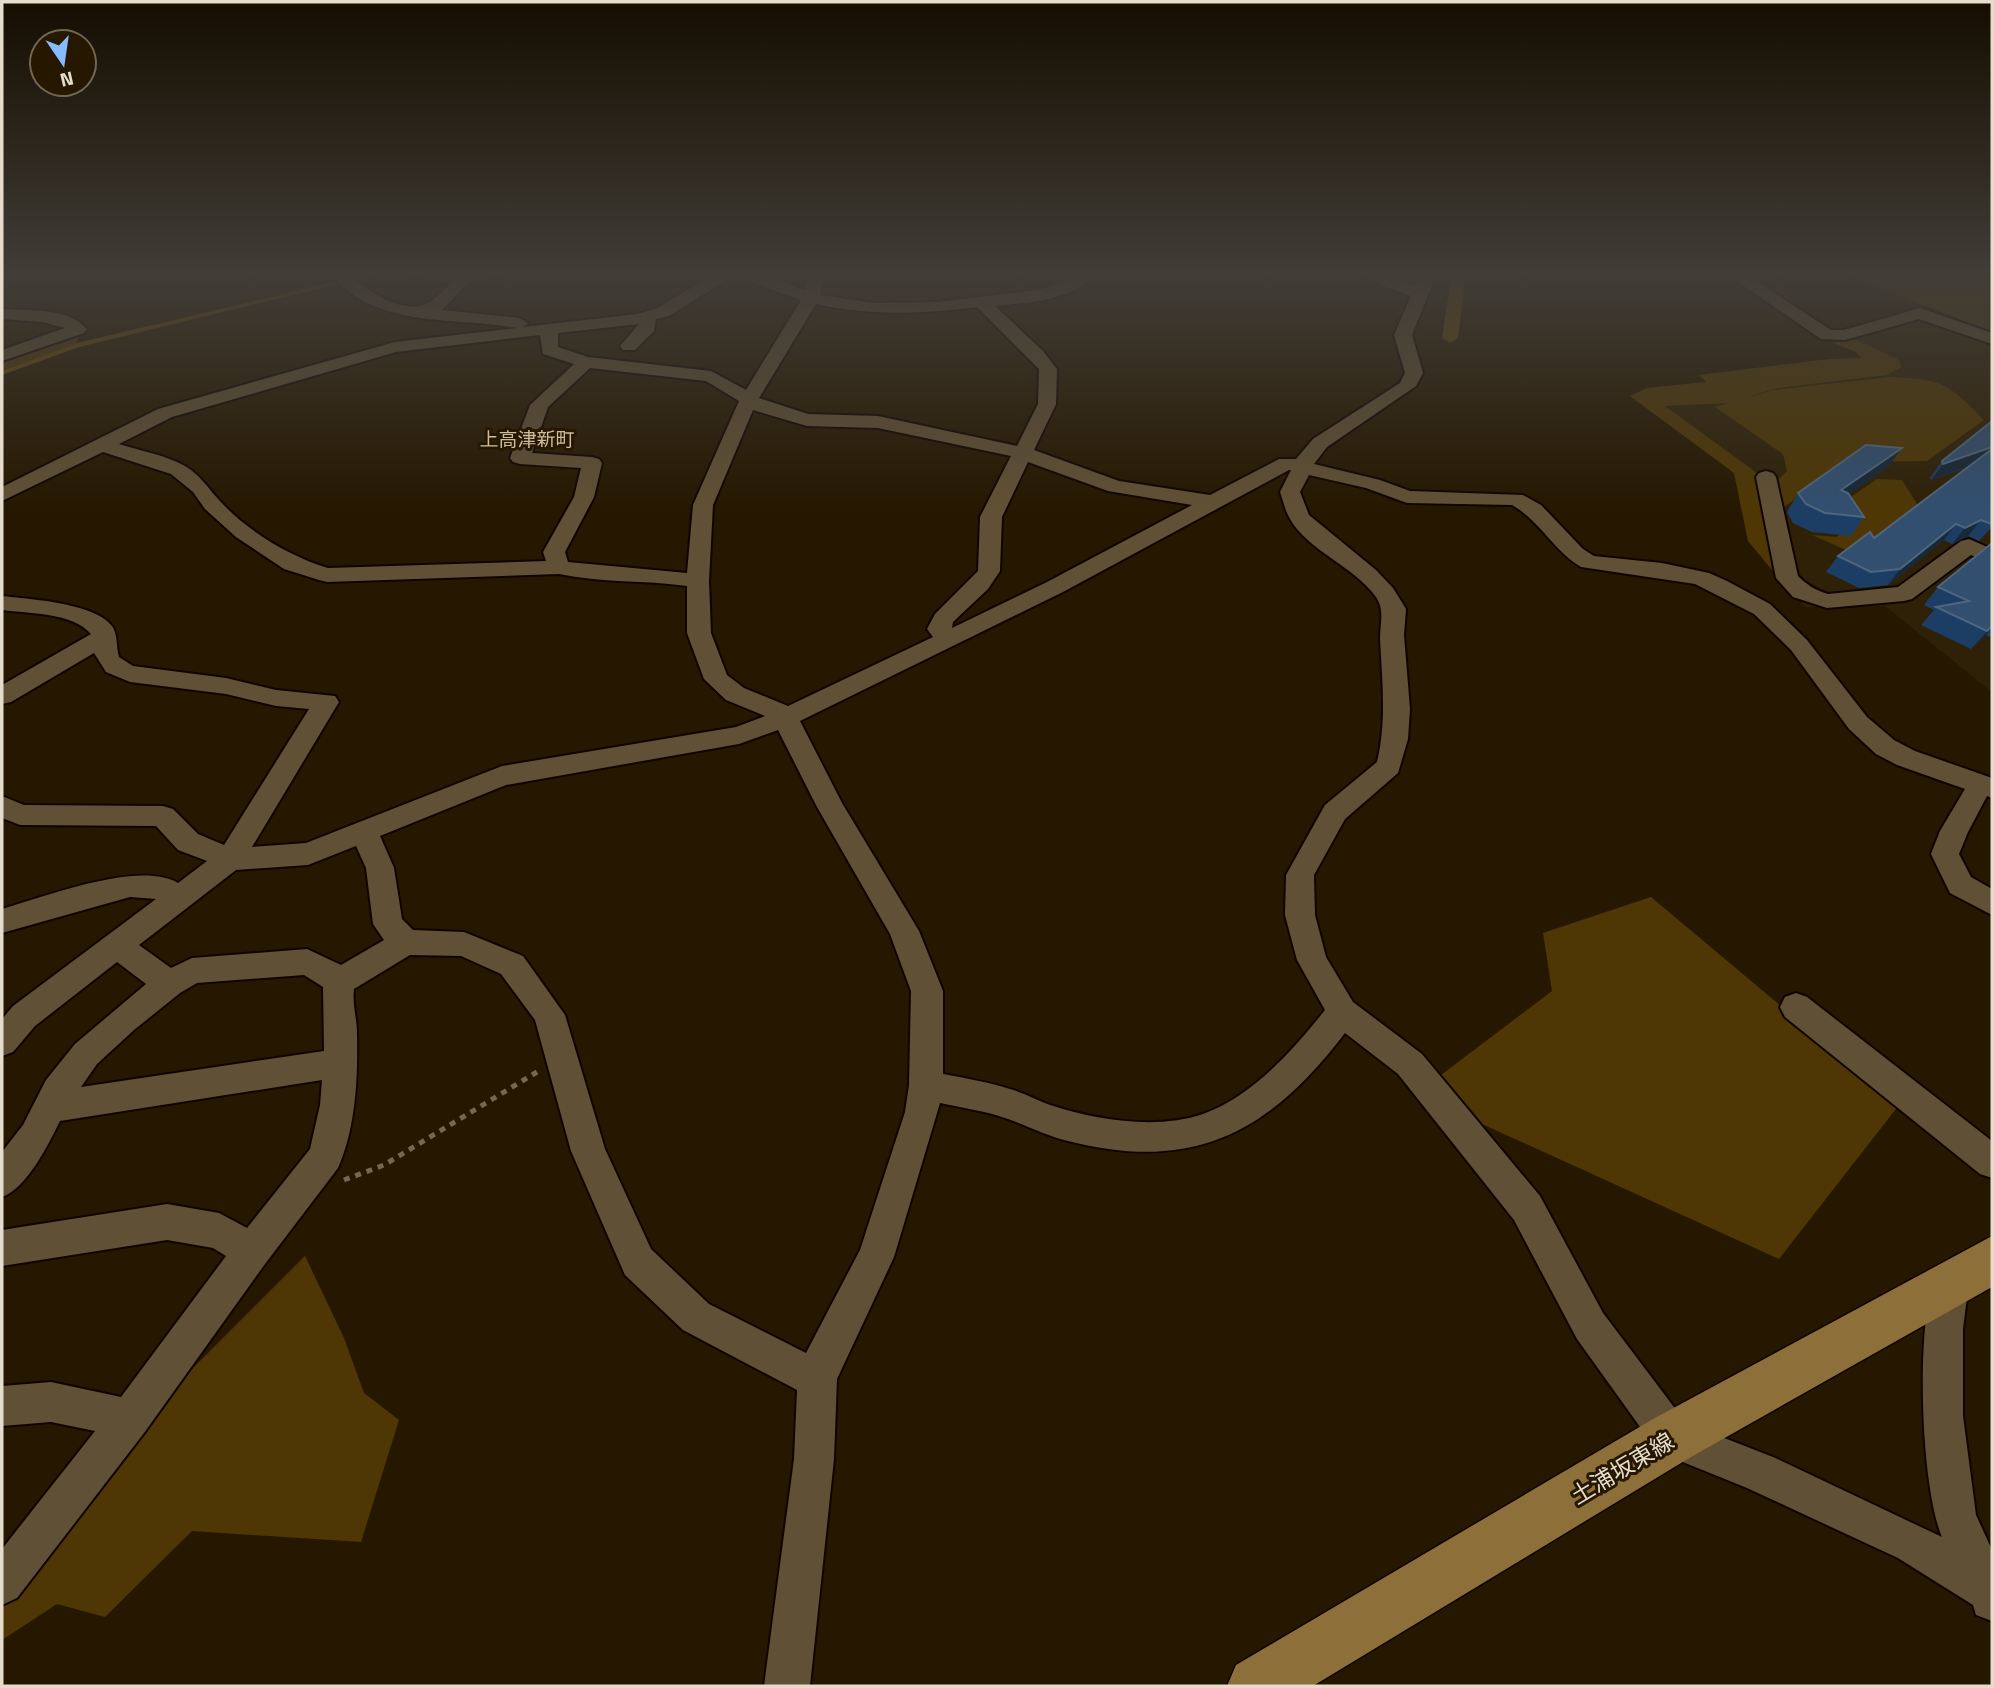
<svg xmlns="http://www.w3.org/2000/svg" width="1994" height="1688" font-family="'Titillium Web','Noto Sans JP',sans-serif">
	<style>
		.built { fill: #2f2107 }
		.green { fill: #4e3705 }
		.water { fill: #6b4c08 }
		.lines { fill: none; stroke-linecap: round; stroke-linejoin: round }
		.canal { fill: #6b4c08; fill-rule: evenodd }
		.minor-casing { stroke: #0f0400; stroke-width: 4 }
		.major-casing { stroke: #0f0400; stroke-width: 3 }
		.path { stroke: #746853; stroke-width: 5; stroke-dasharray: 6 6; stroke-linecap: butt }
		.minor { fill: #605035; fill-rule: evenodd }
		.major { fill: #8d6f3a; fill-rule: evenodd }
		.wall { fill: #1c3e65 }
		.shaded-wall { fill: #172838 }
		.building { fill: #324f70; stroke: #4e657e; stroke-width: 2 }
		.labels { text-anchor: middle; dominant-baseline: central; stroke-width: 6; stroke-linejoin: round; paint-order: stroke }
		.far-quarter-label { font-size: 19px; fill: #cfbc9e; stroke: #261800 }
		.near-street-label { font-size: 23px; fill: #e5dccc; stroke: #261800 }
	</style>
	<rect width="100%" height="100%" fill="#261800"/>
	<!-- built -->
	<path class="built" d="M1915 320 1932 321 1992 342V692L1885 606 1805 607 1748 541 1734 473 1630 396 1647 388 1706 382 1699 375 1829 359 1861 358 1856 352 1833 343Z"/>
	<!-- green -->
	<path class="green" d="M1840 272H1929L1956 277 1992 272V332Z
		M79 331 77 343 2 371V359Z
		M1854 339 1898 359 1902 367 1887 375 1777 388 1730 403 1665 406 1757 473 1777 576 1748 541 1734 473 1630 396 1647 388 1706 382 1699 375 1829 359 1861 358 1856 352 1833 343Z
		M1890 377C1942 379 1948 383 1984 420L1927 461 1847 462 1781 509 1777 481 1787 471 1783 454 1715 407 1774 390Z
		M1877 479 1902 480 1919 507 1855 554 1812 535 1836 537 1849 528 1835 508Z
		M1651 897 1899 1105 1779 1259 1482 1124 1441 1075 1552 991 1543 933Z
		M305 1256 344 1338 364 1393 399 1420 361 1542 192 1531 105 1617 57 1604 2 1640V1597L140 1421Z"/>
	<!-- water -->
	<path class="water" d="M376 272H388L79 347 2 375V371L77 343Z"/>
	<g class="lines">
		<!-- canal -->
		<path class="canal" d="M1452 272H1466L1458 338 1450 343 1442 338Z"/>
		<defs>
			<path id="minor" d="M329 272H346C364 289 406 319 431 301 439 296 445 288 452 282L418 277 410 272H479L442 310 519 318 528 323 523 327 638 314 657 308 718 272H752L805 290 809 272H825L820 295 875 303 937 302 1038 290 1061 283 1078 272H1095C1075 301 1027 303 995 306L1043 351 1057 369 1056 404 1034 450 1119 481 1210 495 1279 459H1296L1313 439 1400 383 1405 373 1394 335 1411 296 1380 285 1359 272H1379L1415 286 1421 272H1437L1412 335 1423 373 1416 386 1327 447 1314 464 1380 480 1410 491 1523 495 1541 505 1583 549 1594 556 1662 563 1709 573 1727 581 1770 604 1807 640 1867 717 1894 740 1915 751 1992 778V798L1987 796 1968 832 1959 854 1971 877 1992 889V915L1950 893 1931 854 1940 831 1965 789 1897 765 1876 754 1849 729 1791 650 1754 614 1695 584 1581 567C1554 551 1540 521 1512 505L1407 503 1366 488 1309 475 1300 492 1309 515 1376 570 1393 588 1406 609 1404 635 1410 709 1408 739 1398 773 1345 819 1314 875 1315 915 1326 957 1353 1002 1422 1054 1540 1196 1603 1313 1686 1423 1773 1457 1942 1537C1920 1485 1915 1320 1937 1268L1950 1262 1963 1268 1969 1281 1963 1329V1416L1976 1515 1992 1550V1621L1976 1615 1973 1605 1898 1558 1747 1488 1658 1452 1577 1339 1514 1220 1398 1074 1345 1033C1269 1133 1193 1173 1068 1141 1047 1136 1028 1126 1008 1119 986 1111 963 1108 940 1103L894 1257 837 1379 834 1459 810 1686H764L794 1459 797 1390 683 1330 625 1275 571 1151 535 1020 501 974 461 956 410 955 354 989C352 1004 357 1018 357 1033 358 1076 356 1128 338 1168L265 1264 144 1433 17 1598 2 1605V1549L95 1431 51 1422 2 1426V1386L51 1382 121 1397 226 1256 213 1248 167 1240 2 1266V1230L167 1204 219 1213 247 1228 310 1149 320 1105 322 1080 60 1121C48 1145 27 1188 2 1197V1152L23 1125 46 1080 75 1044 146 984 117 962 35 1026 13 1052 2 1056V1019L13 1006 156 899 130 897 2 933V909C45 897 139 860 178 883L207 861 178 850 156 826 20 825 2 818V796L24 805 163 806 173 809 198 834 224 845 309 709 276 706 226 694 130 682 106 672 94 653 11 702 2 704V685L91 634C72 612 29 614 2 610V596C29 599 95 603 112 626 118 634 116 647 119 657L133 666 226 678 276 690 335 696 339 702 252 847 306 843 502 766 736 727 765 716 726 700 704 679 687 633V586C645 580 600 583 559 574L327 582 319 580 284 569 236 537 205 509 193 492 171 474 103 452 2 501V487L158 409 395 342 517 328C454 316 374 330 329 272ZM733 276 801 300 746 390 711 371 588 357 558 347V333L639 324 620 346 623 350H635L654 331 656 319 669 316ZM816 304C870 316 922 314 977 307L1039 369 1038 404 1017 446 878 416 808 414 759 398ZM540 335 543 354 574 364 530 405 510 458 513 462 520 464 581 468 574 497 543 552 546 561 328 568C289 556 247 531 219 500 208 488 200 475 185 466 166 455 140 451 119 444L172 417 396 352ZM590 368 706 381 739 401 693 505 687 573 568 562 565 552 594 497 602 463 599 459 592 457 532 453 548 407ZM753 410 807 426 878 428 1011 456 980 517 978 571 935 614 927 629 933 637 788 706 744 688 727 675 711 633 709 581 713 505ZM1028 462 1108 491 1192 505 1047 582 952 628 953 622 988 589 1000 571 1002 517ZM1289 470H1291L1280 492C1283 500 1285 510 1289 517 1306 550 1354 566 1376 597 1385 611 1380 623 1380 638 1382 681 1387 720 1377 762L1325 805 1286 875 1285 915 1297 960 1325 1010C1294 1049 1252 1097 1203 1114 1157 1130 1096 1120 1050 1105 1037 1100 1024 1093 1010 1089 988 1082 965 1078 943 1074V991L919 931 842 803 800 721 1063 592ZM778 730 817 807 890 934 911 991 909 1085 905 1112 860 1250 806 1353 709 1304 651 1249 605 1149 565 1015 523 956 464 932 413 930 402 919 394 868 380 836 506 785 739 744ZM356 846 366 868 373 924 384 940 341 965 307 949 192 958 171 968 139 945 236 870 308 865ZM304 975 323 987 324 1051 81 1087 97 1064 134 1030 180 993 197 983Z
				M487 272H513L514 273 506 278 489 275Z
				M1724 272H1742L1831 330H1844L1920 308 1992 333V344L1919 319 1845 340 1821 339Z
				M2 309C27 311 69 307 87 329L84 333 2 361V350L65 328 42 322 2 319Z
				M1766 471 1773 473 1776 477 1798 576C1807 585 1815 590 1828 594L1898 587 1961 541 1969 539 1992 549V564L1971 555 1912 599 1904 601 1827 608 1793 597 1776 578 1756 477 1759 473Z
				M1796 993 1807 997 1992 1141V1178L1980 1174 1785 1017 1780 1007 1785 997Z"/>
			<path id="major" d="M1992 1236V1287L1691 1457 1313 1686H1227L1236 1665 1653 1419Z"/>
		</defs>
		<!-- minor casing -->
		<use href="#minor" class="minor-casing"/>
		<!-- major casing -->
		<use href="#major" class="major-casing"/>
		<!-- path -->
		<path class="path" d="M344 1180 384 1165 537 1072"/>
		<!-- minor -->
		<use href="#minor" class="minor"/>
		<!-- major -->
		<use href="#major" class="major"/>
	</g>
	<!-- wall -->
	<path class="wall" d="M1992 421V527L1979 541 1968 536 1952 544 1944 540 1888 585 1859 588 1826 572 1838 556 1874 538 1969 467 1931 480 1930 478 1942 461Z
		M1902 448 1889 466 1849 494 1864 517 1851 536 1812 532 1793 523 1787 512 1798 493Z
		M1992 543V638L1986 635 1971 649 1921 625 1934 610 1924 605 1938 587Z"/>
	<!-- shaded-wall -->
	<path class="shaded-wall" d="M1992 447V453L1987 460 1931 480 1943 464Z
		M1902 448 1889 466 1828 509 1841 490Z
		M1981 520 1968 536 1952 544 1965 528Z
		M1956 524 1944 540 1888 585 1900 569Z
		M1992 626V628L1986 635 1971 649Z"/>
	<!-- building -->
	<path class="building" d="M1992 421V447L1943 464 1942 461Z
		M1866 445 1902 448 1841 490 1848 493 1864 517 1825 513 1806 504 1798 493Z
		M1992 449V524L1981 520 1965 528 1956 524 1900 569 1871 572 1838 556 1870 532 1874 538Z
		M1992 543V626L1987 631 1936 607 1969 601 1938 587Z"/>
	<!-- sky -->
	<linearGradient id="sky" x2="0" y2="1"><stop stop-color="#150d00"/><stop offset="0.54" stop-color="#413d37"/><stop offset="1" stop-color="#413d37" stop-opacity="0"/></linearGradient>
	<rect width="1994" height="508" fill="url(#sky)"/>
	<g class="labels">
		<!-- far-quarter labels -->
		<g class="far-quarter-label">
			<text x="527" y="438">上高津新町</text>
		</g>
		<!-- near-street labels -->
		<g class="near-street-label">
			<text transform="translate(1622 1468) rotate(-31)">土浦坂東線</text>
		</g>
	</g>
	<!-- border -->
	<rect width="1994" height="1688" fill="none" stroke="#e5dccc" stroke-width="7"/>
	<!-- north arrow -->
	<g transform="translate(63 63) rotate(167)"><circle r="33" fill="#261800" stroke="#726652" stroke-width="2"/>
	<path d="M0-5L12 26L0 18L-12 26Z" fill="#87bbfc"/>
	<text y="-10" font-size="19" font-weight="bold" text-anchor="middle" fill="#e5dccc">N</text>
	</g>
</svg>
